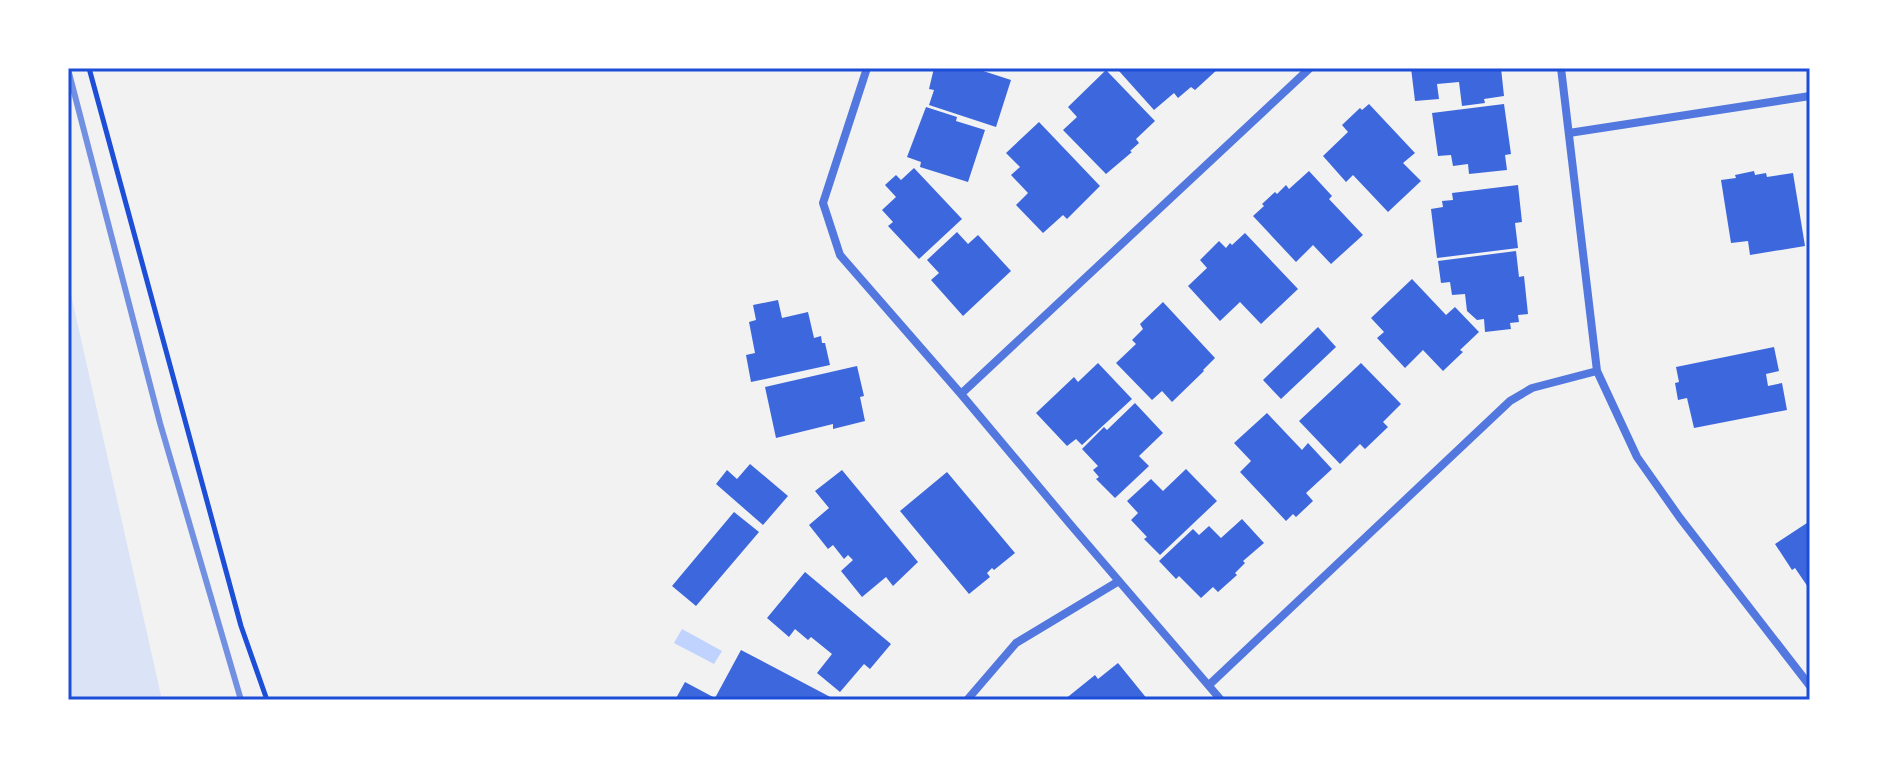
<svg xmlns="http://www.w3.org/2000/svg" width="1878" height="768" font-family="'Nunito Sans',sans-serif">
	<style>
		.green { fill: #dbe4f7 }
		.water { fill: #bfd3fe }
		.building { fill: #3d67dc }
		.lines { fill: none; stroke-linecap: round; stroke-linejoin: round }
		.path { stroke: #1d4ed8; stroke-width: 5 }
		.minor { stroke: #5277de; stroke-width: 8 }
		.rail { stroke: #7290e2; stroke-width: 6 }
		.neatline { fill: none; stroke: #1d4ed8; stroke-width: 3 }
	</style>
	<rect width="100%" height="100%" fill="#f2f2f2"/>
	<!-- green -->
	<path class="green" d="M68 281 162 700H68Z"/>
	<!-- water -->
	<path class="water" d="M682 629 722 651 714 664 674 643Z"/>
	<!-- building -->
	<path class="building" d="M934 68H974L1011 80 996 127 929 105 934 90 929 89Z
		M1122 68H1219L1195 90 1191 87 1178 98 1174 93 1154 110 1119 71Z
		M1411 68H1501L1504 96 1484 99 1485 103 1462 106 1459 82 1437 84 1439 99 1415 101Z
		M1106 70 1155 121 1136 139 1139 143 1130 151 1132 152 1106 174 1063 130 1077 117 1068 107Z
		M1369 104 1415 153 1403 163 1421 181 1388 212 1353 175 1346 182 1323 156 1348 132 1342 125 1360 108 1362 110Z
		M1504 104 1511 154 1505 155 1507 170 1469 174 1468 164 1453 166 1451 155 1438 156 1432 113Z
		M926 107 957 117 956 121 985 130 968 182 920 167 921 162 907 157Z
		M1039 122 1100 186 1067 219 1063 215 1043 233 1016 205 1028 193 1011 175 1020 167 1006 153Z
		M914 168 962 219 919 259 888 226 893 222 882 210 896 197 885 185 896 175 901 180Z
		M1309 171 1332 196 1329 199 1363 235 1331 264 1313 245 1296 262 1253 216 1264 206 1262 204 1275 192 1277 194 1286 185 1289 189Z
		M1754 171 1755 175 1766 173 1767 177 1793 173 1805 246 1750 255 1748 241 1731 243 1721 180 1736 178 1735 175Z
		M1518 185 1522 222 1515 223 1518 248 1437 258 1431 209 1443 207 1442 201 1453 200 1452 193Z
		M957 232 968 244 978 235 1011 271 963 316 931 280 939 273 927 260Z
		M1245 233 1298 289 1261 324 1240 302 1220 321 1188 286 1207 268 1200 260 1219 241 1226 248 1230 243 1232 245Z
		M1516 251 1519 277 1524 276 1528 314 1518 315 1519 322 1510 323 1511 329 1485 332 1484 319 1477 320 1467 311 1465 294 1452 295 1450 282 1441 283 1438 261Z
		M1412 279 1446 315 1455 307 1479 332 1460 350 1463 352 1443 371 1423 350 1405 368 1377 338 1384 332 1371 318Z
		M778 300 782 318 808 312 814 338 821 336 822 343H825L830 365 751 382 746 355 755 353 749 322 756 320 753 305Z
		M1163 302 1215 358 1203 370 1204 371 1172 402 1162 391 1152 400 1116 363 1136 344 1132 340 1143 329 1140 324Z
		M1318 327 1336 347 1281 399 1263 380Z
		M1774 347 1779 371 1766 374 1768 386 1782 383 1787 410 1694 428 1687 398 1678 400 1675 383 1679 382 1676 367Z
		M1098 363 1132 399 1082 445 1076 439 1067 446 1036 413 1074 377 1078 382Z
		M1361 363 1401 404 1383 422 1388 427 1365 449 1360 444 1340 464 1299 421Z
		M857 366 864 396 860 397 865 421 833 429V424L776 438 765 387Z
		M1135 403 1163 433 1139 456 1149 466 1115 498 1096 479 1099 477 1093 470 1098 466 1082 449 1104 427 1107 430Z
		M1267 413 1302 450 1308 443 1332 469 1306 493 1313 501 1296 517 1293 514 1286 521 1240 472 1251 461 1234 443Z
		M750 464 788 496 763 525 716 484 727 470 737 479Z
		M1186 469 1217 501 1160 555 1144 539 1147 537 1131 520 1138 513 1127 501 1151 479 1163 491Z
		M842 470 918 562 893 586 886 577 862 597 841 571 853 560 848 555 844 559 833 545 828 549 809 525 829 508 815 491Z
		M947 472 1015 553 994 570 992 568 987 573 990 577 969 594 900 511Z
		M734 512 759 532 696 606 672 586Z
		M1242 519 1264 543 1243 561 1245 563 1235 573 1237 575 1218 592 1213 587 1201 598 1179 576 1176 579 1159 561 1193 529 1199 535 1209 526 1221 538Z
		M1810 521V590L1795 568 1792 570 1775 544Z
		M805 572 891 644 870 669 864 664 840 692 817 673 832 654 811 637 808 640 795 629 789 637 767 618Z
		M741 650 836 700H675L685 682 715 698Z
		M1118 663 1148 700H1064L1095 675 1098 679Z"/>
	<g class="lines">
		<!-- path -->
		<path class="path" d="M89 68 241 626 267 700"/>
		<!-- minor -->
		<path class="minor" d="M867 68 823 203 840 255 961 394 1070 524 1221 700
			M1561 68 1597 371 1637 457 1680 518 1810 686
			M1569 133 1810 96
			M961 394 1310 68
			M1209 685 1510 401 1532 388 1597 371
			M967 700 1016 643 1119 581"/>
		<!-- rail -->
		<path class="rail" d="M68 69 160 423 241 700"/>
	</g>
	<!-- border -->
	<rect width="1878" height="768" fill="none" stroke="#ffffff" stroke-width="140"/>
	<rect x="70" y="70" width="1738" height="628" class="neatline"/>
</svg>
